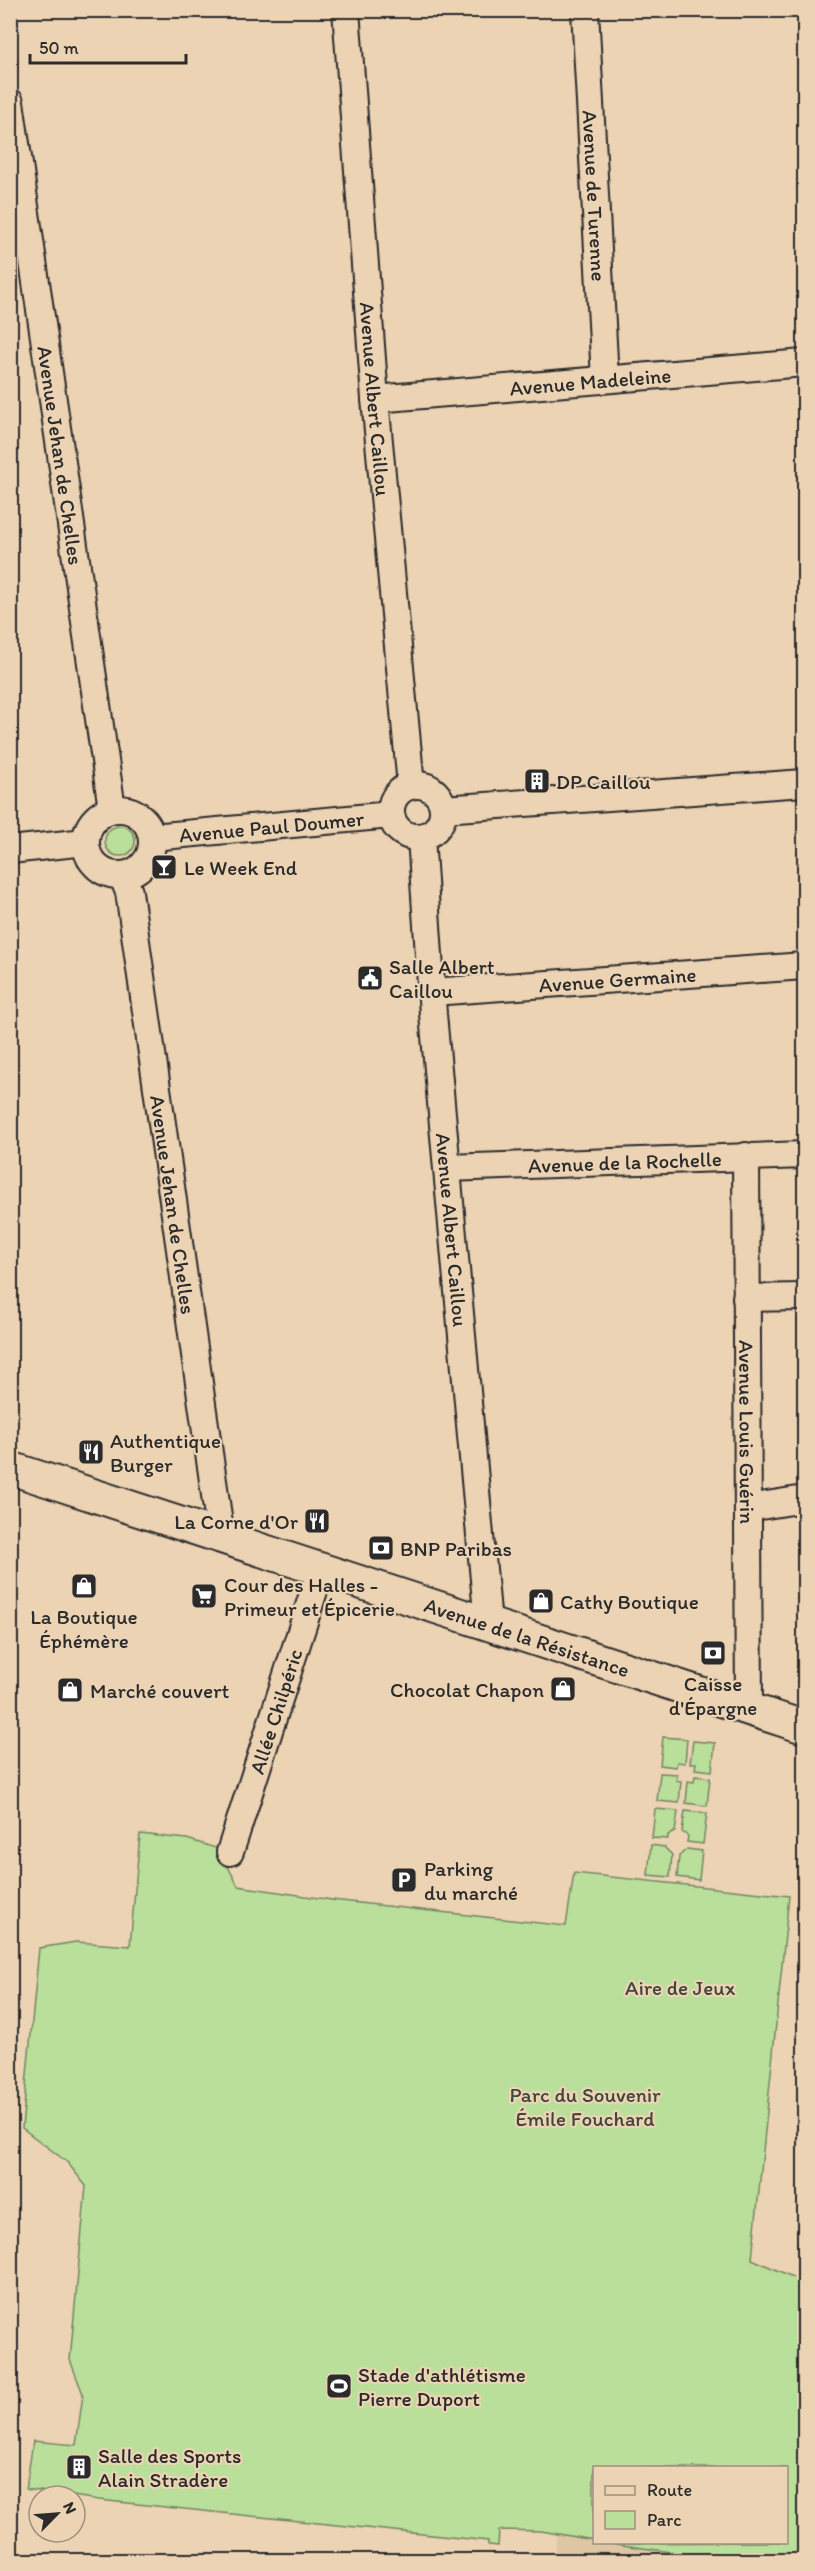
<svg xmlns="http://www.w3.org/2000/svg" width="815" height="2571" font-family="Itim,sans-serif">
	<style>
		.built { fill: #dec6a4 }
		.green { fill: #b9df9a; stroke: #728562; stroke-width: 1.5 }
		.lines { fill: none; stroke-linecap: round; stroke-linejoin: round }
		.minor-casing { stroke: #2b2b2b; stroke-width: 30 }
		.tertiary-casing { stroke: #2b2b2b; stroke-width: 36 }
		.minor { stroke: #ecd3b4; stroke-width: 26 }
		.tertiary { stroke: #ecd3b4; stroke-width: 32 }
		.labels { text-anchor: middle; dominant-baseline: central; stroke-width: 4.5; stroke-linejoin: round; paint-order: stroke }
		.street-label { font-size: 21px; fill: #2b2b2b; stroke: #ecd3b4 }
		.poi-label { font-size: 21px; fill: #2b2b2b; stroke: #ecd3b4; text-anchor: start }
		.park-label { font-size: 21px; fill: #40463c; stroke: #ecd3b4 }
	</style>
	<rect width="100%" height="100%" fill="#ecd3b4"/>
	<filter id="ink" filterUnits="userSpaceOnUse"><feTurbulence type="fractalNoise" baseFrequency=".0167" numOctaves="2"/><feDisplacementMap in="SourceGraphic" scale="12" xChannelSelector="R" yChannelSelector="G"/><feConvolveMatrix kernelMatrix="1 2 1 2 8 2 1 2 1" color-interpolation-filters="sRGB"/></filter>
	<g filter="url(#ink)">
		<!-- built -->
		<path class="built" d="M556 2533 594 2540V2542L699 2556 700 2560H556Z"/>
		<!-- green -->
		<path class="green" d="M105 841a15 15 0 1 1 30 0a15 15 0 1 1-30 0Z
			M663 1737 687 1739 685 1763 677 1762 676 1767 660 1765Z
			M693 1741 715 1743 712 1771 695 1769 696 1763H690Z
			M660 1773 677 1774 676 1780 681 1781 679 1803 657 1801Z
			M695 1776 710 1778 707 1806 686 1803 688 1781 694 1782Z
			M655 1809 678 1811 675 1832 668 1835V1839L652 1838Z
			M685 1811 707 1813 703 1844 687 1842 688 1836 682 1832Z
			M140 1834 187 1839 219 1849 238 1886 332 1900 566 1926 574 1873 789 1896 752 2259 804 2282V2560H699V2556L608 2543 786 2542V2468H594V2540L541 2531 499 2530 498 2546 488 2545V2541L99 2500 26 2489 33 2441 76 2445 83 2394 70 2360 86 2186 67 2162 22 2128 39 1948 76 1942 130 1946Z
			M651 1845 664 1847 672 1855 670 1877 648 1875Z
			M687 1849 702 1851 699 1880 677 1877 679 1856Z"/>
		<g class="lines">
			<defs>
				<g id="minor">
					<path id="s1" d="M346 10 375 399 411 786"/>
					<path id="s2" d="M585 10 605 379"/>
					<path id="s3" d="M10 102 112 809"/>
					<path id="s4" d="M375 399 804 363"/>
					<circle cx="417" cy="811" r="26"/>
					<path d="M443 809 804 783"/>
					<circle cx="119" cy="842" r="33"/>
					<path id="s5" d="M152 837 391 815"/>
					<path id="s6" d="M421 837 433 1014 488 1624"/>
					<path d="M10 850 86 842"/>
					<path id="s7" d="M122 875 129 892 221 1537"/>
					<path id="s8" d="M432 992 804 966"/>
					<path id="s9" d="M746 1156 749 1708"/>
					<path id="s10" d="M447 1168 804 1155"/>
					<path d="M746 1298 804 1297"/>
					<path d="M748 1508 804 1499"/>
					<path id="s11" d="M230 1852 321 1569"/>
				</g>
				<g id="tertiary">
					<path id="s12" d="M10 1468 804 1727"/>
				</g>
			</defs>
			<!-- minor casing -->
			<use href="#minor" class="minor-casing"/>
			<!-- tertiary casing -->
			<use href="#tertiary" class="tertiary-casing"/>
			<!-- minor -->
			<use href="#minor" class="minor"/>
			<!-- tertiary -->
			<use href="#tertiary" class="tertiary"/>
		</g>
	</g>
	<!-- icons -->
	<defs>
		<symbol id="building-square" viewBox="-11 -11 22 22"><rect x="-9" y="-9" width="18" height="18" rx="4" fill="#2b2b2b" stroke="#ecd3b4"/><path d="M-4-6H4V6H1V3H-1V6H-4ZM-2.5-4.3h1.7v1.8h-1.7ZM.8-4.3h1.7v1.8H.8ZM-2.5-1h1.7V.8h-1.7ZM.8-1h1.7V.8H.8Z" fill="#fff"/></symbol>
		<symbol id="bar-square" viewBox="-11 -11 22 22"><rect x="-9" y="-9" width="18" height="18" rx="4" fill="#2b2b2b" stroke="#ecd3b4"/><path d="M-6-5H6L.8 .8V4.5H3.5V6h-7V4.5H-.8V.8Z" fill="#fff"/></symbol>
		<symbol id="civic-square" viewBox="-11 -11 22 22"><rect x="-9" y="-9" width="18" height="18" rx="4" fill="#2b2b2b" stroke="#ecd3b4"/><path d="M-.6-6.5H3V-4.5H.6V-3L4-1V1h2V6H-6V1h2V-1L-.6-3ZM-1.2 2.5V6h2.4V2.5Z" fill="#fff"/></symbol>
		<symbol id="restaurant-square" viewBox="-11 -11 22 22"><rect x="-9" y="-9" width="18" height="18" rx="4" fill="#2b2b2b" stroke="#ecd3b4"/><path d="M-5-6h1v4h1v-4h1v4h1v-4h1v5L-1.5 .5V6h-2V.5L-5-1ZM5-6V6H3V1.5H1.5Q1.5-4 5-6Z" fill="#fff"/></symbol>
		<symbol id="bank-square" viewBox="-11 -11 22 22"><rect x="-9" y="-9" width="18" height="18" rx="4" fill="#2b2b2b" stroke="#ecd3b4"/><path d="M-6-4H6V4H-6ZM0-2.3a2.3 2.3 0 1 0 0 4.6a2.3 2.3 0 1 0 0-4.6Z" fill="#fff"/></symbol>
		<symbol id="shop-square" viewBox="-11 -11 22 22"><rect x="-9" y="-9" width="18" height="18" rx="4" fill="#2b2b2b" stroke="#ecd3b4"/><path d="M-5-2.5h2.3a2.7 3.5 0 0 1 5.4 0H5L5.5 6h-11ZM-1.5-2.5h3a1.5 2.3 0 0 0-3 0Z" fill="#fff"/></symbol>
		<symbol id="supermarket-square" viewBox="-11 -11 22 22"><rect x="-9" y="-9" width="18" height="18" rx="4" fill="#2b2b2b" stroke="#ecd3b4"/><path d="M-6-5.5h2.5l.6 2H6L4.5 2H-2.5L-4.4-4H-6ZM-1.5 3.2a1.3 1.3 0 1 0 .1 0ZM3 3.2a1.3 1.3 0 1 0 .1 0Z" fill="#fff"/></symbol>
		<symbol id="parking-square" viewBox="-11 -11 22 22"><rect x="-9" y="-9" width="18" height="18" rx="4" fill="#2b2b2b" stroke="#ecd3b4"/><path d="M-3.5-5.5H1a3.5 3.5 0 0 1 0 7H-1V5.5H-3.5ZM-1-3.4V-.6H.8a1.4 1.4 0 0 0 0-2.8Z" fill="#fff"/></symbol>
		<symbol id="stadium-square" viewBox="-11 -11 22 22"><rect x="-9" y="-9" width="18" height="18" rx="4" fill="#2b2b2b" stroke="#ecd3b4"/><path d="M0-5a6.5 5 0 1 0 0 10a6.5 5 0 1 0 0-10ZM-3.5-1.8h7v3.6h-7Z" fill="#fff"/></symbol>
	</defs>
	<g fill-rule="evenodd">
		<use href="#building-square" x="522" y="766" width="30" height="30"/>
		<use href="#bar-square" x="149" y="852" width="30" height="30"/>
		<use href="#civic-square" x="355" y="963" width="30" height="30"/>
		<use href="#restaurant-square" x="76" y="1437" width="30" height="30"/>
		<use href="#restaurant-square" x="302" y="1506" width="30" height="30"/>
		<use href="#bank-square" x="366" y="1533" width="30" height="30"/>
		<use href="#shop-square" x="69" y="1571" width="30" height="30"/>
		<use href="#supermarket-square" x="189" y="1581" width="30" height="30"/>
		<use href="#shop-square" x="526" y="1586" width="30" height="30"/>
		<use href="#bank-square" x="698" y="1638" width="30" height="30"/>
		<use href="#shop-square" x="548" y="1674" width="30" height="30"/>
		<use href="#shop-square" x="55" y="1675" width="30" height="30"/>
		<use href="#parking-square" x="389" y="1865" width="30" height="30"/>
		<use href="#stadium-square" x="324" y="2371" width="30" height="30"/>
		<use href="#building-square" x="64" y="2452" width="30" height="30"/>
	</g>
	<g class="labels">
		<!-- street labels -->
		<g class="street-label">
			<text stroke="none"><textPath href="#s2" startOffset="186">Avenue de Turenne</textPath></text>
			<text stroke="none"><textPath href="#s4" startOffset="216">Avenue Madeleine</textPath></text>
			<text stroke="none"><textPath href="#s1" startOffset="390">Avenue Albert Caillou</textPath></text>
			<text stroke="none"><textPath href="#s3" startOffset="357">Avenue Jehan de Chelles</textPath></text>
			<text stroke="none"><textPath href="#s5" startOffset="120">Avenue Paul Doumer</textPath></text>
			<text stroke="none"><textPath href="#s8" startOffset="186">Avenue Germaine</textPath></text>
			<text stroke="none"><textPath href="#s10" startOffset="178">Avenue de la Rochelle</textPath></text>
			<text stroke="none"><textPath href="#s7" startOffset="334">Avenue Jehan de Chelles</textPath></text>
			<text stroke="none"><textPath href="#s6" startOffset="394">Avenue Albert Caillou</textPath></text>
			<text stroke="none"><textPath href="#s9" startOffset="276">Avenue Louis Guérin</textPath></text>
			<text stroke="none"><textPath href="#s12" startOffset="544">Avenue de la Résistance</textPath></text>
			<text stroke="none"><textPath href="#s11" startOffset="148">Allée Chilpéric</textPath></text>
		</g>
		<!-- poi labels -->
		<g class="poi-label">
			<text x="556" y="781">DP Caillou</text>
			<text x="184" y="867">Le Week End</text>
			<text x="389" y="966">Salle Albert<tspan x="389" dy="24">Caillou</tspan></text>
			<text x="110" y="1440">Authentique<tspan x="110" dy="24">Burger</tspan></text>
			<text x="298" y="1521" text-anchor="end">La Corne d'Or</text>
			<text x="400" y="1548">BNP Paribas</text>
			<text x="224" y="1584">Cour des Halles -<tspan x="224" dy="24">Primeur et Épicerie</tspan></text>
			<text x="560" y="1601">Cathy Boutique</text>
			<text x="84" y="1616" text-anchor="middle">La Boutique<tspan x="84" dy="24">Éphémère</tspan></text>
			<text x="713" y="1683" text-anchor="middle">Caisse<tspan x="713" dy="24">d'Épargne</tspan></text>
			<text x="544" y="1689" text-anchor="end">Chocolat Chapon</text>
			<text x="90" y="1690">Marché couvert</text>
			<text x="424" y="1868">Parking<tspan x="424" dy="24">du marché</tspan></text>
			<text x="358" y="2374">Stade d'athlétisme<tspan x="358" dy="24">Pierre Duport</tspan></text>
			<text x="98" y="2455">Salle des Sports<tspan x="98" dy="24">Alain Stradère</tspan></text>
		</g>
		<!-- park labels -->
		<g class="park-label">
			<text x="680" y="1987">Aire de Jeux</text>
			<text x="585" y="2094">Parc du Souvenir<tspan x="585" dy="24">Émile Fouchard</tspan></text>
		</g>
	</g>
	<!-- margin -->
	<rect width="815" height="2571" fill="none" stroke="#ecd3b4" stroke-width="36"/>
	<rect x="18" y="18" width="779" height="2535" fill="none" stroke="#2b2b2b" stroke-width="2" filter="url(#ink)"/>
	<!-- legend -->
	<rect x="593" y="2466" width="195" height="78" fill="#ecd3b4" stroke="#9f907d" stroke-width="1.5"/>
	<rect x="605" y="2486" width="30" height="9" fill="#ecd3b4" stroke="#9f907d" stroke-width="1.5"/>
	<text x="647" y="2496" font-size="18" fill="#2b2b2b">Route</text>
	<rect x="605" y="2511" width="30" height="18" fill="#b9df9a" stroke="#9f907d" stroke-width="1.5"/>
	<text x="647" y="2526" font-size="18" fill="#2b2b2b">Parc</text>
	<!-- north arrow -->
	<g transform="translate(57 2514) rotate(65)"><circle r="28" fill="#ecd3b4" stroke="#9f907d" stroke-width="1.5"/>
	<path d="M0-4.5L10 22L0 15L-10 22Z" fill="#2b2b2b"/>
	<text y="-9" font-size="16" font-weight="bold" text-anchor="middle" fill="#2b2b2b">N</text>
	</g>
	<!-- scale -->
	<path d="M30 54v9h156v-9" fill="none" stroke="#2b2b2b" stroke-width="3"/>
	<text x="39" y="54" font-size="18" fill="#2b2b2b" stroke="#ecd3b4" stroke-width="4.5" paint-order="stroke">50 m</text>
</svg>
